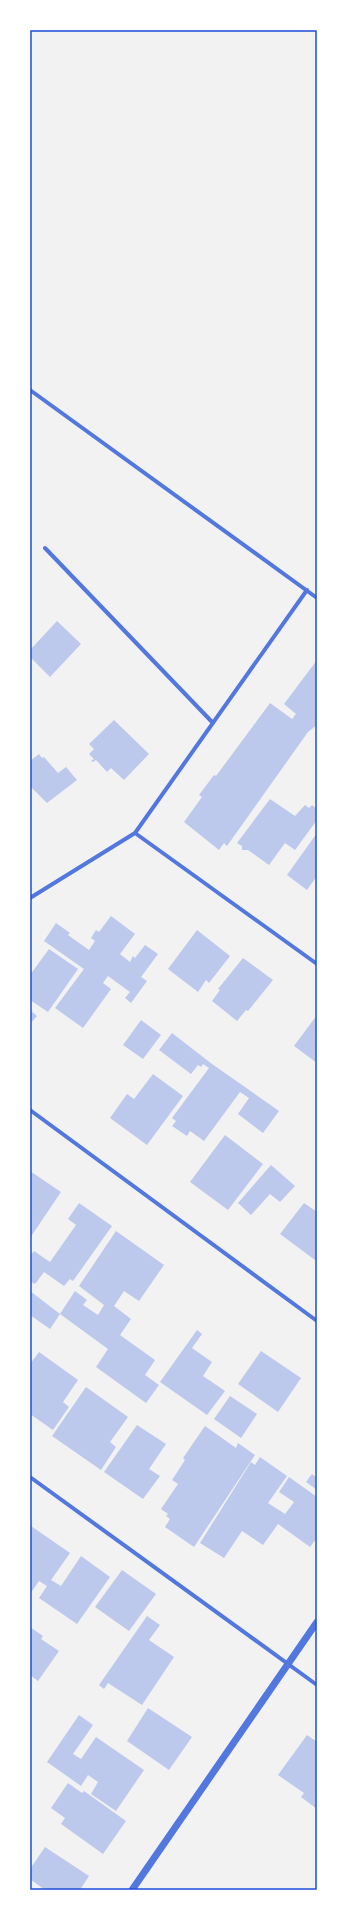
<svg xmlns="http://www.w3.org/2000/svg" width="347" height="1920" font-family="'DejaVu Sans',sans-serif">
	<style>
		.building { fill: #bdc9ec }
		.lines { fill: none; stroke-linecap: round; stroke-linejoin: round }
		.minor { stroke: #5277de; stroke-width: 4 }
		.tertiary { stroke: #5277de; stroke-width: 7 }
		.neatline { fill: none; stroke: #1d4ed8; stroke-width: 1.5 }
	</style>
	<rect width="100%" height="100%" fill="#f2f2f2"/>
	<!-- building -->
	<path class="building" d="M57 621 81 644 50 677 30 657V650Z
		M317 660V725L308 732 227 846 224 843 219 850 184 822 202 797 199 795 214 775 216 776 270 703 292 719 296 714 284 704Z
		M114 720 149 754 124 780 111 768 107 772 96 760 93 762 91 761 94 759 89 754 94 749 89 744Z
		M39 754 42 758 44 757 58 773 66 767 77 780 47 803 30 786V761Z
		M270 799 295 816 305 805 309 808 312 805 317 809V820L295 850 285 843 269 865 248 850H242V846L237 843Z
		M317 833V876L307 890 287 875Z
		M111 916 135 934 120 954 130 962 133 956 135 958 145 945 158 954 141 977 147 981 131 1003 125 998 130 992 108 976 103 983 111 989 83 1028 55 1008 84 969 44 941 56 923 70 933 68 935 89 950 95 941 91 938 96 930 99 932Z
		M197 930 230 956 209 983 206 980 198 992 168 969Z
		M49 949 78 969 48 1012 30 1000V975Z
		M243 958 273 980 248 1011 246 1010 237 1021 212 1001 220 990 218 989Z
		M30 1010 37 1016 30 1024Z
		M317 1015V1063L294 1046Z
		M141 1020 161 1035 143 1059 123 1045Z
		M172 1033 212 1064 279 1111 263 1133 238 1114 249 1098 240 1092 204 1141 190 1131 187 1136 172 1126 176 1121 172 1118 209 1068 203 1064 201 1067 198 1065 191 1074 159 1050Z
		M153 1074 183 1096 147 1145 110 1118 127 1094 134 1099Z
		M225 1135 263 1164 228 1210 190 1182Z
		M271 1165 295 1186 280 1202 270 1194 251 1215 238 1203Z
		M30 1171 61 1192 30 1238Z
		M79 1203 112 1226 73 1281 70 1279 64 1286 44 1272 35 1284 30 1281V1256L34 1251 50 1262 76 1225 68 1219Z
		M304 1203 317 1212V1258L315 1260 280 1234Z
		M116 1231 164 1265 139 1301 124 1291 114 1306 131 1319 120 1335 155 1360 145 1375 159 1385 146 1403 96 1367 108 1349 60 1314 75 1291 87 1300 83 1305 98 1315 104 1305 79 1286Z
		M30 1291 60 1314 50 1329 30 1315Z
		M197 1330 202 1334 192 1348 212 1362 203 1376 225 1391 207 1415 160 1382Z
		M261 1351 301 1378 278 1412 238 1384Z
		M39 1352 78 1380 63 1402 69 1407 53 1430 30 1414V1364Z
		M86 1387 128 1417 110 1442 116 1447 101 1470 52 1436Z
		M230 1396 257 1414 241 1438 214 1419Z
		M137 1425 166 1444 149 1469 160 1476 143 1499 104 1472Z
		M205 1426 236 1448 238 1443 255 1455 194 1547 165 1527 170 1519 166 1516 168 1514 161 1509 178 1484 172 1480 185 1460 183 1458Z
		M260 1457 287 1476 268 1503 285 1514 294 1502 279 1492 289 1477 317 1497V1538L310 1547 278 1524 263 1545 242 1531 224 1558 200 1543 251 1462 255 1465Z
		M312 1474 316 1477 317 1475V1490L306 1482Z
		M31 1526 70 1553 51 1580 61 1586 81 1556 110 1577 77 1624 39 1598 47 1586 39 1581 30 1594Z
		M122 1570 156 1594 129 1631 95 1607Z
		M147 1616 160 1625 149 1640 174 1657 142 1705 108 1683 104 1689 99 1685Z
		M30 1627 43 1636 41 1639 59 1651 38 1681 30 1675Z
		M148 1708 192 1737 169 1770 127 1741Z
		M79 1715 93 1725 73 1754 81 1759 96 1737 144 1770 116 1811 91 1794 98 1782 88 1775 81 1786 47 1762Z
		M307 1735 317 1742V1809L301 1797 304 1793 278 1775Z
		M68 1783 82 1793 84 1791 126 1821 103 1854 61 1824 65 1818 51 1808Z
		M45 1847 89 1876 80 1890H45L30 1879V1869Z"/>
	<g class="lines">
		<!-- minor -->
		<path class="minor" d="M30 390 317 598
			M45 548 213 723
			M135 833 317 964
			M30 898 135 833 307 590
			M30 1110 317 1321
			M30 1477 317 1685"/>
		<!-- tertiary -->
		<path class="tertiary" d="M132 1890 317 1622"/>
	</g>
	<!-- border -->
	<rect width="347" height="1920" fill="none" stroke="#ffffff" stroke-width="62"/>
	<rect x="31" y="31" width="285" height="1858" class="neatline"/>
</svg>
